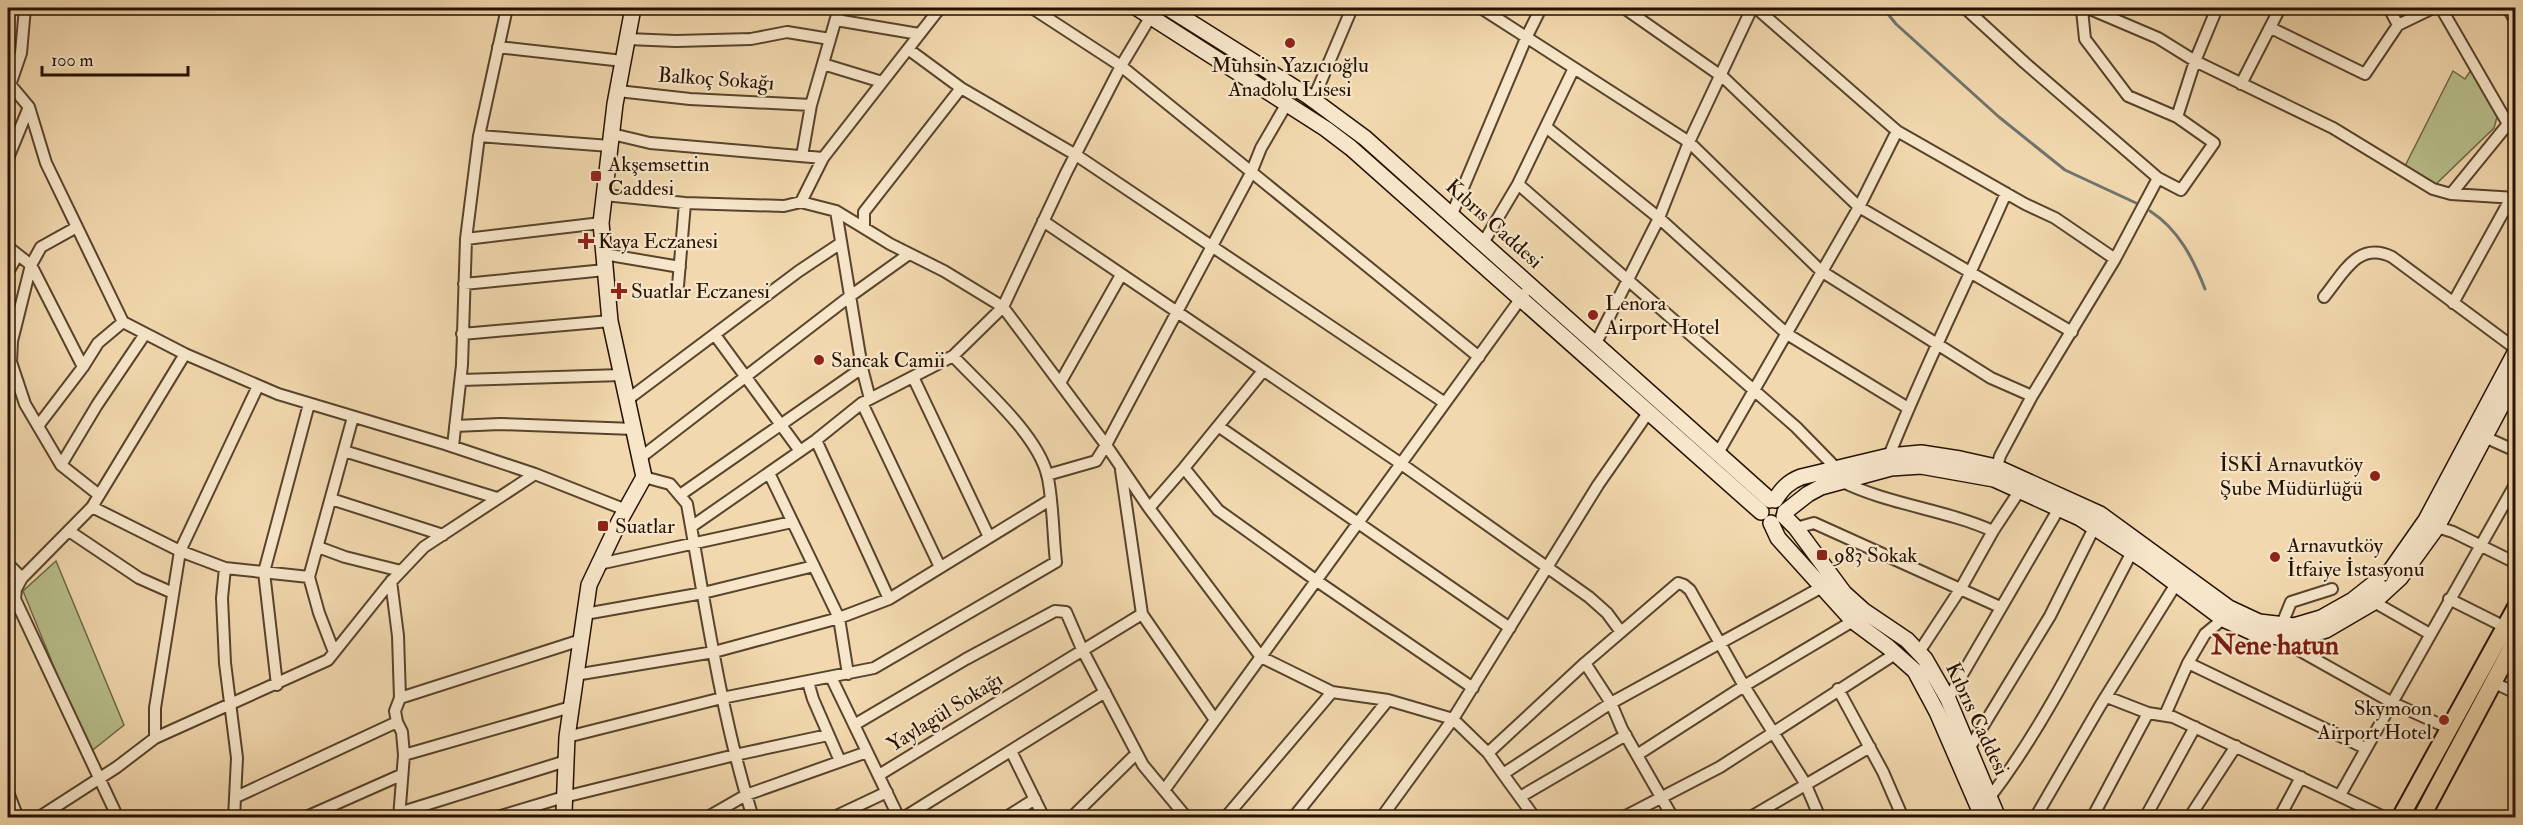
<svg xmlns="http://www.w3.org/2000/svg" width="2523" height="825" font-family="'IM FELL Double Pica',serif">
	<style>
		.green { fill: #b8bf8c; stroke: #6e6846; stroke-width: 1.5 }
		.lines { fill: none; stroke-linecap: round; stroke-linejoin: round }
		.stream { stroke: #70746e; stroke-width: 3 }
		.street-casing { stroke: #58432c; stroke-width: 14 }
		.secondary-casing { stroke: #251100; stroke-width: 18 }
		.primary-casing { stroke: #251100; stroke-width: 20 }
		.street { stroke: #f7e6ca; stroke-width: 10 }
		.secondary { stroke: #f7e6ca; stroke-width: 15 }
		.primary { stroke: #f2d8ae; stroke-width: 16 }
		.poi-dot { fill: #8f2418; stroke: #f7e6ca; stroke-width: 2 }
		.labels { text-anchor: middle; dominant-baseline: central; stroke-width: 4.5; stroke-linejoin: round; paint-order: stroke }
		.poi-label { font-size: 21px; fill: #251100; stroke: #f7e6ca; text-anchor: start }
		.street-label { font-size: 21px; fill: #251100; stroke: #f7e6ca }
		.district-label { font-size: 27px; font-weight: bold; fill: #7a1f14; stroke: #f7e6ca }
	</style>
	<rect width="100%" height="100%" fill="#f2d8ae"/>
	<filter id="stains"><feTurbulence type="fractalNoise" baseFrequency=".00333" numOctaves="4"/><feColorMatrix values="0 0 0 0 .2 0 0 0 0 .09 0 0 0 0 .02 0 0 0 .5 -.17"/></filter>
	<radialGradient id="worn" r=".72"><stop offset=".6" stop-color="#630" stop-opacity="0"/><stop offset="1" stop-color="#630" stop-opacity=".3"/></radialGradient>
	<!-- green -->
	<path class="green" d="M2471 70 2497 117 2494 128 2436 184 2405 166 2453 71 2465 79Z
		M56 561 124 725 89 753 23 591Z"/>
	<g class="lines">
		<!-- stream -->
		<path class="stream" d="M1883 8 1896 24 1999 117 2065 170 2136 203
			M2150 211C2178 229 2193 258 2205 289"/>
		<defs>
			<path id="street" d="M1032 8 1121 66 1479 357
				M1481 8 1689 142 1821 271 1991 378 2032 396
				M1624 8 1724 78 1859 207 2072 332
				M1756 8 1897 131 2025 204 2055 218 2115 259
				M1965 8 2025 63 2158 178
				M2073 8 2090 9 2158 38 2195 61 2333 128 2433 189 2451 194 2516 198
				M2389 8 2398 25
				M2441 8 2508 124H2516
				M2508 8 2516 22
				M2082 10 2085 39 2128 96 2177 117
				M836 20 919 34
				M2271 28 2365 74 2398 25 2433 8
				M627 39 676 41 751 39 787 32 830 39
				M498 47 623 61
				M908 49 961 88 1076 155 1445 403
				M823 64 882 82
				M8 82 29 107 46 163 123 322 185 354 278 394 445 444 535 474 626 510
				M2241 84 2280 8
				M10 85 21 53 25 8
				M961 88 864 212V228L890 244 944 271 1003 307 1106 445 1096 461 1047 475
				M618 91 690 99 811 105
				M1313 100 1352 8
				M1286 105 1261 148 1251 173 1106 445 1149 508 1261 657 1332 692 1388 700 1453 719 1488 753
				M1546 127 1659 218 1787 334 1908 408
				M612 134 650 143 823 158 940 8
				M479 136 610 146
				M802 156 811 105 837 15 842 8
				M8 158 29 107
				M823 158 801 202 836 211 864 228
				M1518 184 1796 427 1835 467
				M2451 194 2508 124
				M604 195 685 203 784 206 801 202
				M836 211 862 368 870 399
				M1452 214 1527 36 1541 8
				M1043 221 1400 463 1589 597 1607 613 1621 632
				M77 227 41 247 31 265 12 341 11 362 25 404 61 465 99 495
				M466 239 601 223
				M1483 243 1518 184 1574 68
				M8 247 31 265 83 367
				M604 254 680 267
				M8 272 17 256
				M464 284 605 270
				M678 286 685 203
				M2324 297C2343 274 2358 240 2392 257L2516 349
				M2453 303 2511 198
				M462 334 610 321
				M715 335 800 451
				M1596 343 1659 218 1689 142 1752 8
				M913 377 989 537
				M461 380 622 375
				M1060 383 1121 275
				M258 386 180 551 155 708V738L328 660 388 585 424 547 535 474
				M627 400 799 271 841 243
				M862 403 940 567
				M38 426 83 367 98 343 123 322
				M455 426 500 424 634 429
				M1218 426 1510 628
				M2480 435 2516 451
				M816 440 889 599
				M453 446 462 365 466 239 479 136 507 8
				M344 451 497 498
				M1718 453 1859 207 1897 131
				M1889 456C1924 367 1968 281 2006 193
				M640 458 849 297 909 254
				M61 465 97 405 145 334
				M1184 468 1218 510 1317 581 1473 688
				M1121 470 1142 614 1215 720
				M769 473 839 618 848 674
				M1995 474 2000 456 2032 396 2115 259 2158 178 2181 190 2214 143 2177 117 2195 61 2217 8
				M644 477 670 484 687 504C706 609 721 715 753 818
				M1841 481C1889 505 1944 509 1993 531
				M680 495 862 368
				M331 499 443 535
				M92 507 180 551 225 568 309 577
				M1149 508 1184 468 1263 371
				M691 527 816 440 862 403 953 356 1003 307 1066 173 1121 66 1151 16 1150 12
				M2437 527 2453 532 2516 563
				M1796 528 1814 523 2000 607
				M69 531 139 578 173 593
				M318 547 345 557 401 571
				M8 564 22 578 92 507 185 354
				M599 564 792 522
				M225 568 222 598 225 663 237 758 234 818
				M22 578 16 589 15 599 118 818
				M391 581 398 636 400 698 395 711 397 722 402 732 404 755 399 818
				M2332 589 2291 602 2282 624V638L2288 644 2391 702 2448 728
				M2449 599 2505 627
				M2374 602 2430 634
				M585 614 703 593 814 566
				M334 652 319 613 309 577 353 417
				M1919 652 1961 588 1993 531 2022 487
				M1585 663 1611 703 1622 729 1673 818
				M2188 663 2365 748
				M575 675 714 652 839 618 889 599 1050 500
				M831 677 899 818
				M808 682 813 699 840 761
				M2492 682 2516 693
				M277 685 264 572 309 404
				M1838 689 1883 772 1903 818
				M2107 697 2148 713 2173 717 2386 818
				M400 698 581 640
				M1948 699 2062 503
				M2165 715 2188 663 2205 634 2223 619
				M854 725 966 659 1055 611 1066 612 1082 649 1143 765 1187 818
				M567 737 722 698 874 668 1056 562C1053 537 1053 497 1047 474 1036 433 982 387 953 356
				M1969 749 2050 616 2097 522
				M1011 751 1044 818
				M404 755 571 707
				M1637 755 1744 686 1853 621
				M1503 774 1535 818
				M879 775 1142 614
				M1165 789 1524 294
				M8 792 18 818
				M2340 795 2516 483
				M236 797 397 722
				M1520 797 1626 735
				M1990 797C2047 722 2088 635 2132 552
				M399 813 566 761
				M38 818 117 767 155 738
				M304 818 401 775
				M494 818 564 797 735 755 828 735
				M706 818 746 795 867 752
				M832 818 887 792
				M903 818 1105 692
				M1005 818 1035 799
				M1071 818 1136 754
				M1225 818 1332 692
				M1293 818 1388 700
				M1381 818 1453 719 1598 485 1648 413
				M1622 818 1720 767 1895 654
				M1749 818 1870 747
				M1820 818 1805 783 1744 686 1690 590 1684 585 1678 583 1585 663 1488 753 1503 774 1611 703 1822 587
				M2035 818 2100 706 2176 584
				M2092 818 2148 713
				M2145 818 2195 727
				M2189 818 2236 746
				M2279 818 2301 777"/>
			<path id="secondary" d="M1137 8 1326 129 1351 148 1761 512
				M1168 8 1308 96 1365 138 1770 500
				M1775 500C1782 489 1788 482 1801 477L1889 456 1921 453 1960 459 1996 467 2100 514 2229 608 2259 622 2294 626 2321 618 2353 600 2391 570 2426 520 2516 351
				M1785 512 1808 494 1821 487 1891 468 1921 466 1994 479 2080 518 2147 562 2223 619 2256 634 2295 639 2326 630 2374 602 2400 578 2437 527 2516 378
				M1784 516 1796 528 1844 593 1864 611 1907 640 1925 659 1948 699 1998 818
				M1771 523 1778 538 1853 621 1888 647 1915 671 1937 712 1983 818
				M566 818 564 812 567 737 589 585 619 522 644 477 610 321 601 223 615 104 633 8"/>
			<path id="primary" d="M2400 818 2516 607
				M2421 818 2516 640"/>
		</defs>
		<!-- street casing -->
		<use href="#street" class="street-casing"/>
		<!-- secondary casing -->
		<use href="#secondary" class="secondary-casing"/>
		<!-- primary casing -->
		<use href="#primary" class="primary-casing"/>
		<!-- street -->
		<use href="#street" class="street"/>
		<!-- secondary -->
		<use href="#secondary" class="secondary"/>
		<!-- primary -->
		<use href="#primary" class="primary"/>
	</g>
	<!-- markers -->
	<g class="poi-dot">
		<circle cx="1290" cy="43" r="6"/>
		<rect x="590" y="170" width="12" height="12" rx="3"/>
		<path d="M583 232h6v6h6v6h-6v6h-6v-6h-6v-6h6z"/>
		<path d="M616 282h6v6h6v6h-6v6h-6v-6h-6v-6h6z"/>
		<circle cx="1593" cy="315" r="6"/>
		<circle cx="819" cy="360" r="6"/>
		<circle cx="2375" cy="476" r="6"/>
		<rect x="597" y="520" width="12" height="12" rx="3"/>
		<rect x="1816" y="549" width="12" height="12" rx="3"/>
		<circle cx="2275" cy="557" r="6"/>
		<circle cx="2444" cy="720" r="6"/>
	</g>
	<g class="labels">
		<!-- poi labels -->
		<g class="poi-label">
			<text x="1290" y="65" text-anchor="middle">Muhsin Yazıcıoğlu<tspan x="1290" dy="24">Anadolu Lisesi</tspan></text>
			<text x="608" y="164">Akşemsettin<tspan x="608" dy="24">Caddesi</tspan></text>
			<text x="598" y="241">Kaya Eczanesi</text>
			<text x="631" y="291">Suatlar Eczanesi</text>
			<text x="1605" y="303">Lenora<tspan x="1605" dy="24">Airport Hotel</tspan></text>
			<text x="831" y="360">Sancak Camii</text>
			<text x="2363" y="464" text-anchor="end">İSKİ Arnavutköy<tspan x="2363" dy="24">Şube Müdürlüğü</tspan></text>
			<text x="615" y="526">Suatlar</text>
			<text x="2287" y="545">Arnavutköy<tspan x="2287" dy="24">İtfaiye İstasyonu</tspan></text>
			<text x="1834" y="555">983 Sokak</text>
			<text x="2432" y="708" text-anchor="end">Skymoon<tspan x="2432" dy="24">Airport Hotel</tspan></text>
		</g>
		<!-- street labels -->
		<g class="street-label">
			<text transform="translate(716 79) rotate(4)">Balkoç Sokağı</text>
			<text transform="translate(1494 224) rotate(42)">Kıbrıs Caddesi</text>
			<text transform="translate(945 712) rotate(-32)">Yaylagül Sokağı</text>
			<text transform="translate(1977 719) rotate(65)">Kıbrıs Caddesi</text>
		</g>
		<!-- district labels -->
		<g class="district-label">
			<text x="2275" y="645">Nene hatun</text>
		</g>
	</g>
	<!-- margin -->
	<rect width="2523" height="825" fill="none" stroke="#f2d8ae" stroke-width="30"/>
	<rect x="9" y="9" width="2505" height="807" fill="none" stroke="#251100" stroke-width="3"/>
	<rect x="15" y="15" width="2493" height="795" fill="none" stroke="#251100" stroke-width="1.5"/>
	<!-- scale -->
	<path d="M42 66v9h146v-9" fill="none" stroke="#251100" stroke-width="3"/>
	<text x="51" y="66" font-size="18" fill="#251100" stroke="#f7e6ca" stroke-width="4.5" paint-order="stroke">100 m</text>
	<rect width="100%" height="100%" filter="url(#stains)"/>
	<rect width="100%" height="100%" fill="url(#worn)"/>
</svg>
